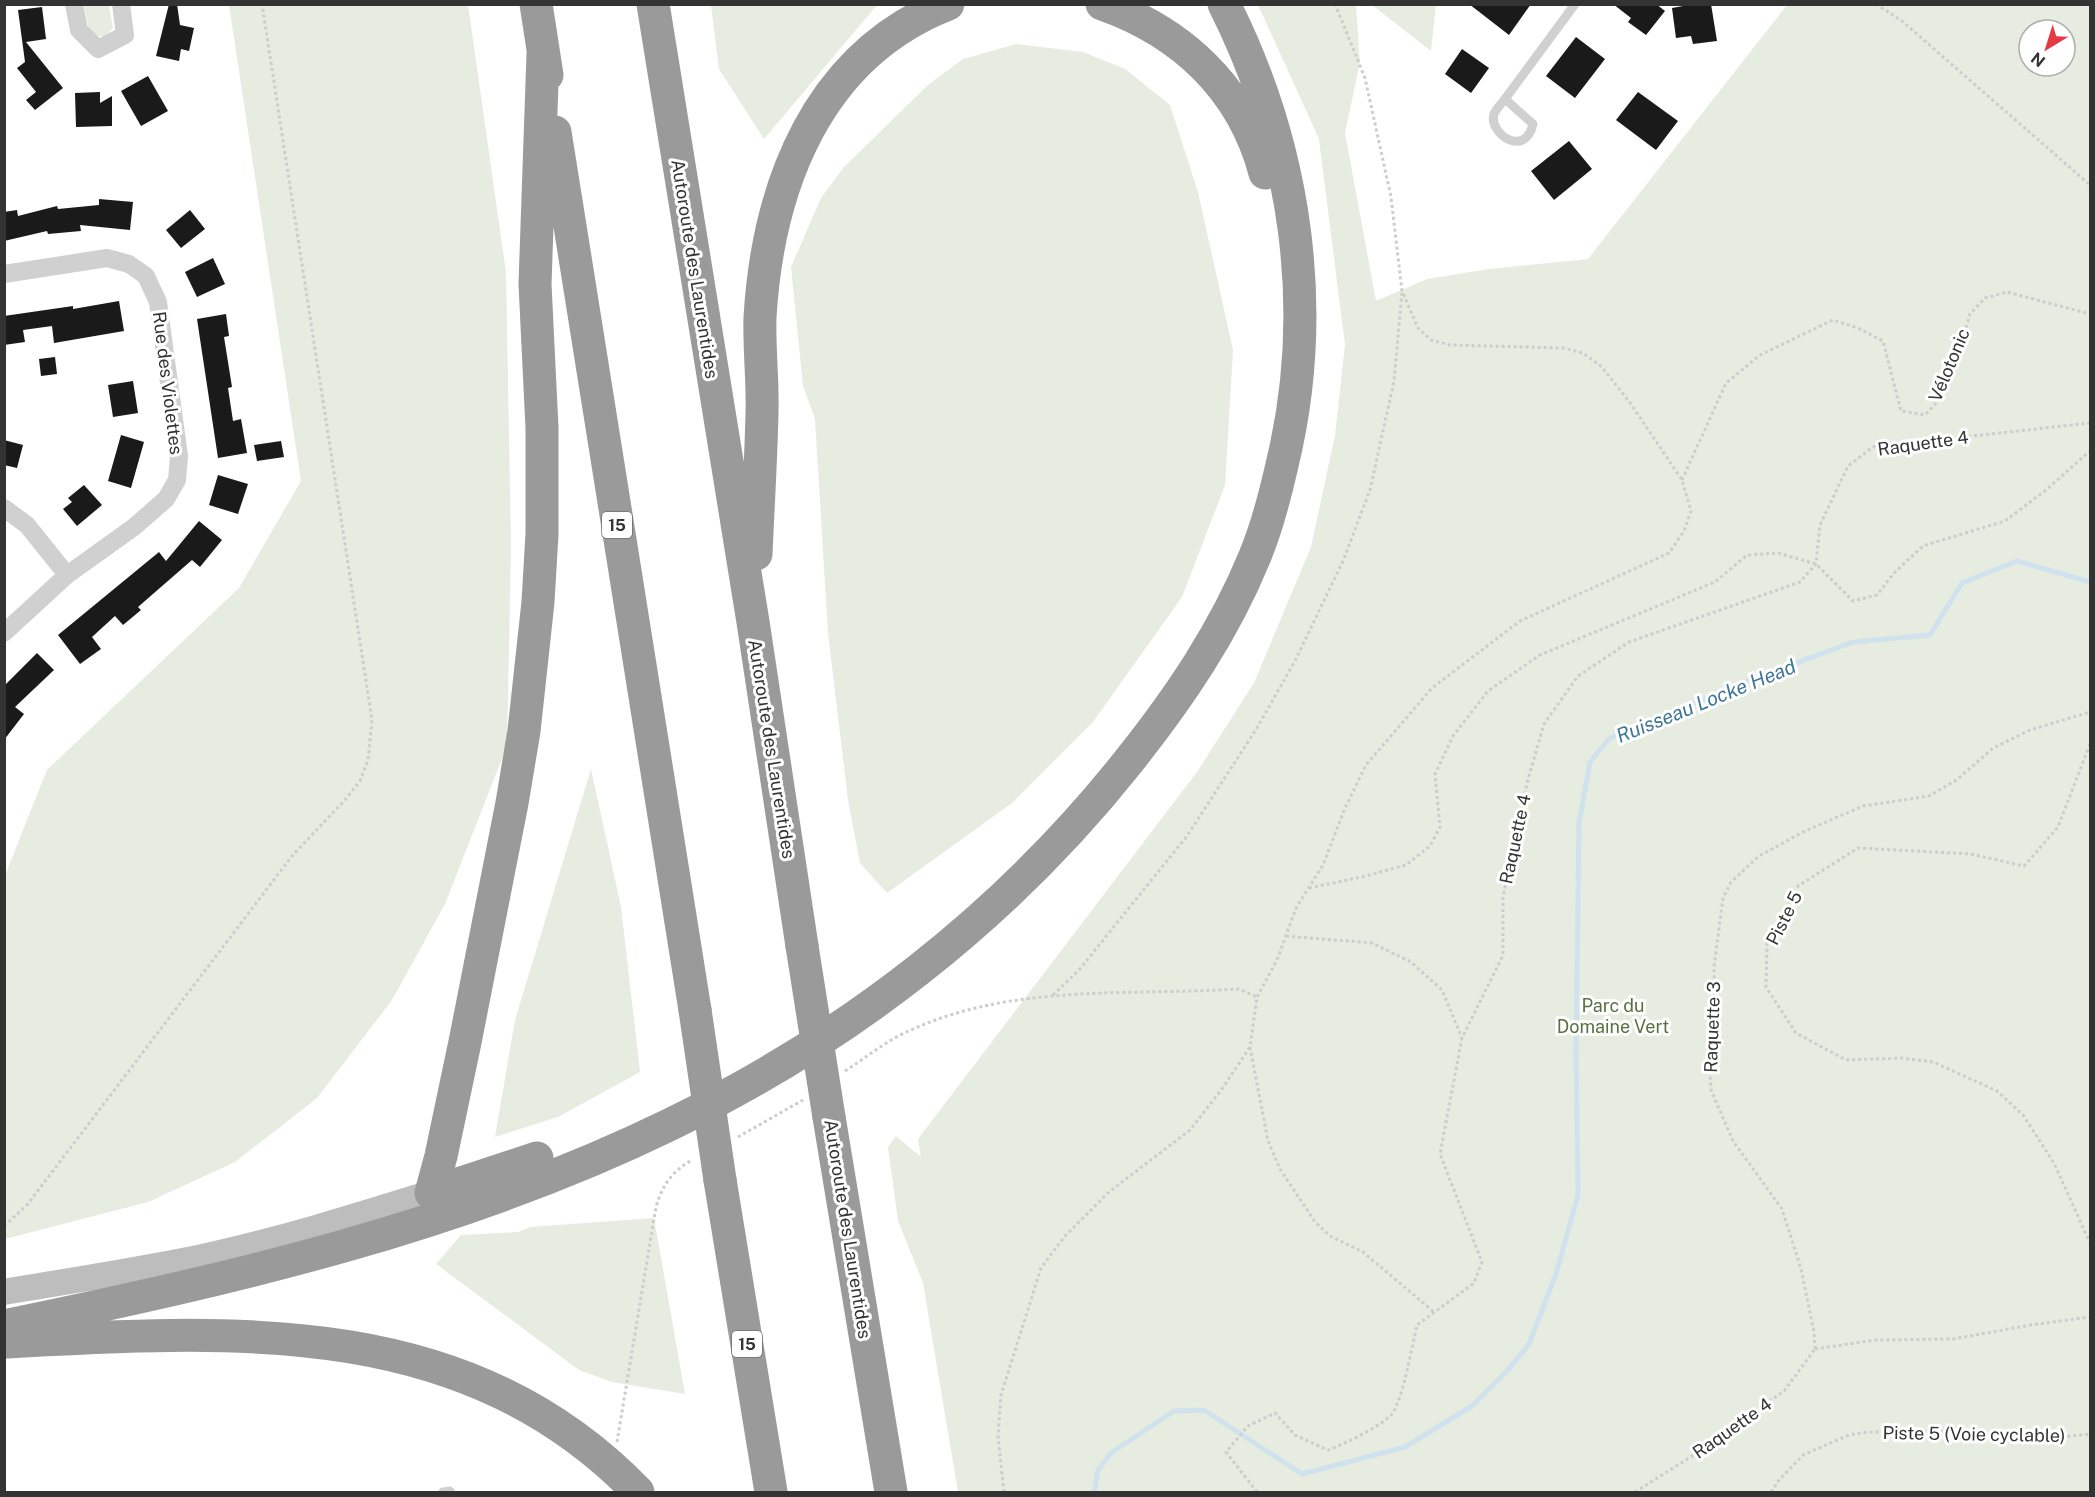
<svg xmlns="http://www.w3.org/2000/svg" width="2095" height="1497" font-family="'Public Sans',sans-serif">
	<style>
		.green { fill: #e6ecdf; fill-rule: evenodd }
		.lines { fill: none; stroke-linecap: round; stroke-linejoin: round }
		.stream { stroke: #cfe2ee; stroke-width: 5 }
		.building { fill: #1a1a1a }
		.path { stroke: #cdcdcd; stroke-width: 3; stroke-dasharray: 3 3; stroke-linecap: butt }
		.lane { stroke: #d0d0d0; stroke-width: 9 }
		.street { stroke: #d0d0d0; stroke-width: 18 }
		.secondary { stroke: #bdbdbd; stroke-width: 26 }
		.highway { stroke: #9a9a9a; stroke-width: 33 }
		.highway-bridge { stroke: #9a9a9a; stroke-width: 33 }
		.labels { text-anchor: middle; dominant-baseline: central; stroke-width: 6; stroke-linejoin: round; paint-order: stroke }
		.shield { fill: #fff; stroke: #707070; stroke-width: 1.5 }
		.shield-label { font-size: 16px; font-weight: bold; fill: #333 }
		.street-label { font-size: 18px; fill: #333; stroke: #fff }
		.park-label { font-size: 18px; fill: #56703f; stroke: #fff }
		.water-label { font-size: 20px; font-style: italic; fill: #3f7597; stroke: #fff }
	</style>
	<rect width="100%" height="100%" fill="#fff"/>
	<!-- green -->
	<path class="green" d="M84 5H109L113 28 106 36H96L88 26Z
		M229 5H468L506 272 511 548 507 746 445 904 392 1000 317 1098 235 1162 148 1202 5 1239 4 878 47 770 239 588 301 481Z
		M711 5V4L877 5 764 139 719 69Z
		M1258 5H1356L1360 62 1345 133 1376 301 1427 279 1489 269 1588 259 1787 5H2090V1492H958L923 1283 898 1221 888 1147 896 1136 921 1157 918 1139 1197 772 1254 683 1311 547 1335 435 1345 345 1319 139ZM2029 30H2065V66H2029Z
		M1372 5H1436L1431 51Z
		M1016 44 1083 52 1125 69 1170 105 1198 192 1233 350 1225 485 1182 597 1093 722 1012 803 887 893 860 863 848 800 828 633 815 419 803 386 791 267 821 198 844 167 928 85 963 59Z
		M591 769 621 907 640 1072 558 1117 495 1137 515 1020Z
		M654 1218 685 1394 612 1382 579 1370 436 1264 461 1235 518 1232 530 1227Z"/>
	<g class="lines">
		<!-- stream -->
		<path class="stream" d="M1094 1492 1098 1470 1111 1453 1174 1411 1204 1410 1302 1474 1405 1447 1472 1406 1507 1371 1529 1344 1556 1274 1578 1195 1576 1049 1579 823 1590 762 1610 738 1753 679 1853 642 1930 635 1962 583 2017 561 2090 582"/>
	</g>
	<!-- building -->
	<path class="building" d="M169 4H177L180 25 194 28 189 51 181 49 179 61 156 56Z
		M1469 4H1531L1509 35Z
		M1613 4H1656L1665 11 1646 35 1628 22 1631 18Z
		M1694 4H1711L1717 41 1693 44 1691 36 1676 38 1672 8Z
		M42 7 46 39 26 42 63 88 35 110 26 100 36 92 17 68 25 62 18 10Z
		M1576 37 1605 59 1575 98 1546 76Z
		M1462 49 1489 68 1471 93 1445 74Z
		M148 76 168 111 141 126 121 91Z
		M100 92V103L112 96V126L76 127 75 93Z
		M1638 92 1678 121 1656 150 1616 120Z
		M1569 141 1592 169 1554 200 1531 171Z
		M99 199 133 202 130 230 80 225 81 231 48 234 47 231 4 241V212L17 210 18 216 57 206 58 209 99 205Z
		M190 210 205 229 181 248 166 230Z
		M213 258 225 284 197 297 185 272Z
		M119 301 124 331 54 343 52 326 23 330 25 342 4 345V316L73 306V309Z
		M226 314 229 336 224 337 232 387 228 388 233 421 241 419 247 453 218 458 197 319Z
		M55 357 57 374 41 376 39 359Z
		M133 381 138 413 113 417 108 385Z
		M121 435 144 442 131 488 108 481Z
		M4 440 23 445 17 468 4 465Z
		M281 441 284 457 257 461 254 445Z
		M218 475 248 484 238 514 209 505Z
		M84 485 102 505 77 526 63 509 72 502 68 498Z
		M199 521 222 540 200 567 192 560 138 607 141 610 123 625 115 616 92 637 101 649 80 664 58 635 159 552 166 561Z
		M37 653 54 670 15 707 24 714 4 740V686Z"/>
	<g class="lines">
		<!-- path -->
		<path class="path" d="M1876 4 1902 21 2090 185
			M1682 480 1726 383 1760 355 1833 320 1858 328 1883 341 1901 411 1925 415 1937 402 1958 353 1970 314 1985 298 2007 292 2090 314
			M2090 744 2058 827 2024 866 1971 854 1858 848 1798 886 1767 943 1766 987 1796 1033 1846 1060 1902 1058 1933 1062 1997 1091 2023 1115 2054 1163 2090 1243
			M1309 888 1362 877 1406 865 1430 846 1440 827 1435 774 1453 736 1488 691 1540 655 1715 582 1747 555 1778 553 1816 564 1853 601 1877 595 1894 573 1923 546 2005 521 2046 490 2090 451
			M1286 936 1372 943 1411 962 1442 990 1462 1038
			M1053 995 1079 970 1187 836 1257 728 1296 659 1343 561 1370 490 1394 381 1402 293
			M1250 1047 1268 1141 1280 1169 1315 1222 1330 1236 1363 1252 1434 1312
			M845 1071C867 1057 887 1040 911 1030 1014 983 1129 996 1239 989L1257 997
			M738 1137 803 1100
			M4 1226 27 1205 292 856 345 800 360 781 368 760 372 720 262 4
			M1815 1349 1814 1332 1801 1269 1782 1209 1733 1141 1711 1090 1709 1055 1715 1019 1714 967 1723 898 1731 882 1759 856 1803 832 1863 806 1929 796 1958 779 1993 748 2030 730 2090 712
			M1815 1349 1875 1340 1953 1339 2031 1325 2090 1317
			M617 1442 656 1207C662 1186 672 1171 692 1160
			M1004 1492 998 1437 1001 1395 1041 1268 1065 1236 1109 1192 1190 1130 1222 1089 1250 1047 1257 997 1277 960 1296 908 1323 865 1345 808 1366 765 1432 688 1520 621 1669 553 1684 531 1691 511 1682 480 1631 404 1602 367 1583 353 1563 348 1450 345 1431 340 1418 328 1402 291 1391 197 1365 78 1335 4
			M1257 1492 1226 1452 1248 1426 1275 1413 1295 1435 1328 1450C1343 1445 1383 1425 1392 1414 1403 1399 1412 1346 1417 1325L1474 1283 1482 1262 1440 1154 1462 1038 1503 955V897L1527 783 1544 724 1578 676 1629 642 1800 582 1816 564 1820 525 1848 466 1873 447 2090 423
			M1635 1492 1697 1453 1784 1391 1815 1349
			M1771 1492 1779 1480 1803 1455 1849 1435 1868 1432 1949 1431 2062 1437 2090 1434"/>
		<!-- lane -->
		<path class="lane" d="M1505 99 1533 124C1525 159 1488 133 1494 114 1496 109 1502 103 1505 99Z
			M1505 99 1575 4
			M443 1492 450 1491"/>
		<!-- street -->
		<path class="street" d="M74 4 79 30 98 49 125 35 121 4
			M4 274 107 258 129 264 146 276 158 302 179 456 177 480 166 499 134 527 67 575 4 633
			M4 508 27 525 67 575"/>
		<!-- secondary -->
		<path class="secondary" d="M4 1292C69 1281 134 1271 198 1258 277 1241 354 1217 431 1193"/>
		<!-- highway -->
		<path class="highway" d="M536 4 547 75
			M653 4 753 622 802 946
			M1102 4C1182 32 1243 89 1265 173
			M555 132 695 1010
			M756 554C758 507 761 460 762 413 763 381 759 349 760 317 768 186 817 55 948 4
			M829 1117 891 1492
			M720 1180 771 1492
			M431 1193 537 1158
			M431 1193 441 1156 465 1042 512 803 524 731 538 602 542 534V428L535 284 543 54
			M4 1326C231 1279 460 1227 669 1125 847 1039 1005 917 1128 762 1179 698 1224 632 1255 556 1267 527 1275 496 1282 465 1320 309 1296 147 1224 4
			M6 1342C234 1330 466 1314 638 1492"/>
		<!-- highway-bridge -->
		<path class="highway-bridge" d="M802 946 829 1117
			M695 1010 720 1180"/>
	</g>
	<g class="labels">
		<!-- shield labels -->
		<g class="shield">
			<rect x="602" y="512" width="30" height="26" rx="4.5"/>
			<rect x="732" y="1331" width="30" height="26" rx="4.5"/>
		</g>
		<g class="shield-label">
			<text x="617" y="525">15</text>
			<text x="747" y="1344">15</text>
		</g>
		<!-- street labels -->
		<g class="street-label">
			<text transform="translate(695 269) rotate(81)">Autoroute des Laurentides</text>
			<text transform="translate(1949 365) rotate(-67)">Vélotonic</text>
			<text transform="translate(168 383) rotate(83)">Rue des Violettes</text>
			<text transform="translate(1923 443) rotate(-8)">Raquette 4</text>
			<text transform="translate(772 749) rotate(81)">Autoroute des Laurentides</text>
			<text transform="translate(1515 839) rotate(-78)">Raquette 4</text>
			<text transform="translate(1784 918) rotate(-63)">Piste 5</text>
			<text transform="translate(1712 1027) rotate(-88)">Raquette 3</text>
			<text transform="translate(848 1229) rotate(81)">Autoroute des Laurentides</text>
			<text transform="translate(1732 1428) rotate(-35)">Raquette 4</text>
			<text transform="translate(1974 1434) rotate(1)">Piste 5 (Voie cyclable)</text>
		</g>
		<!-- park labels -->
		<g class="park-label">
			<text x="1613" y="1005">Parc du<tspan x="1613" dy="21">Domaine Vert</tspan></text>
		</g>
		<!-- water labels -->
		<g class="water-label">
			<text transform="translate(1706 701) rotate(-22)">Ruisseau Locke Head</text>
		</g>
	</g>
	<!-- border -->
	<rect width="2095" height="1497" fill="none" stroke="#333333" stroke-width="12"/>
	<!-- north arrow -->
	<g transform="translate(2047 48) rotate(218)"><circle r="28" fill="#ffffff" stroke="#adadad" stroke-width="1.5"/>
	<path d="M0-4.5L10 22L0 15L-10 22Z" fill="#e63946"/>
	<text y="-9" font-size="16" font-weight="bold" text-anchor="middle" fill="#333333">N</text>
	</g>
</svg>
